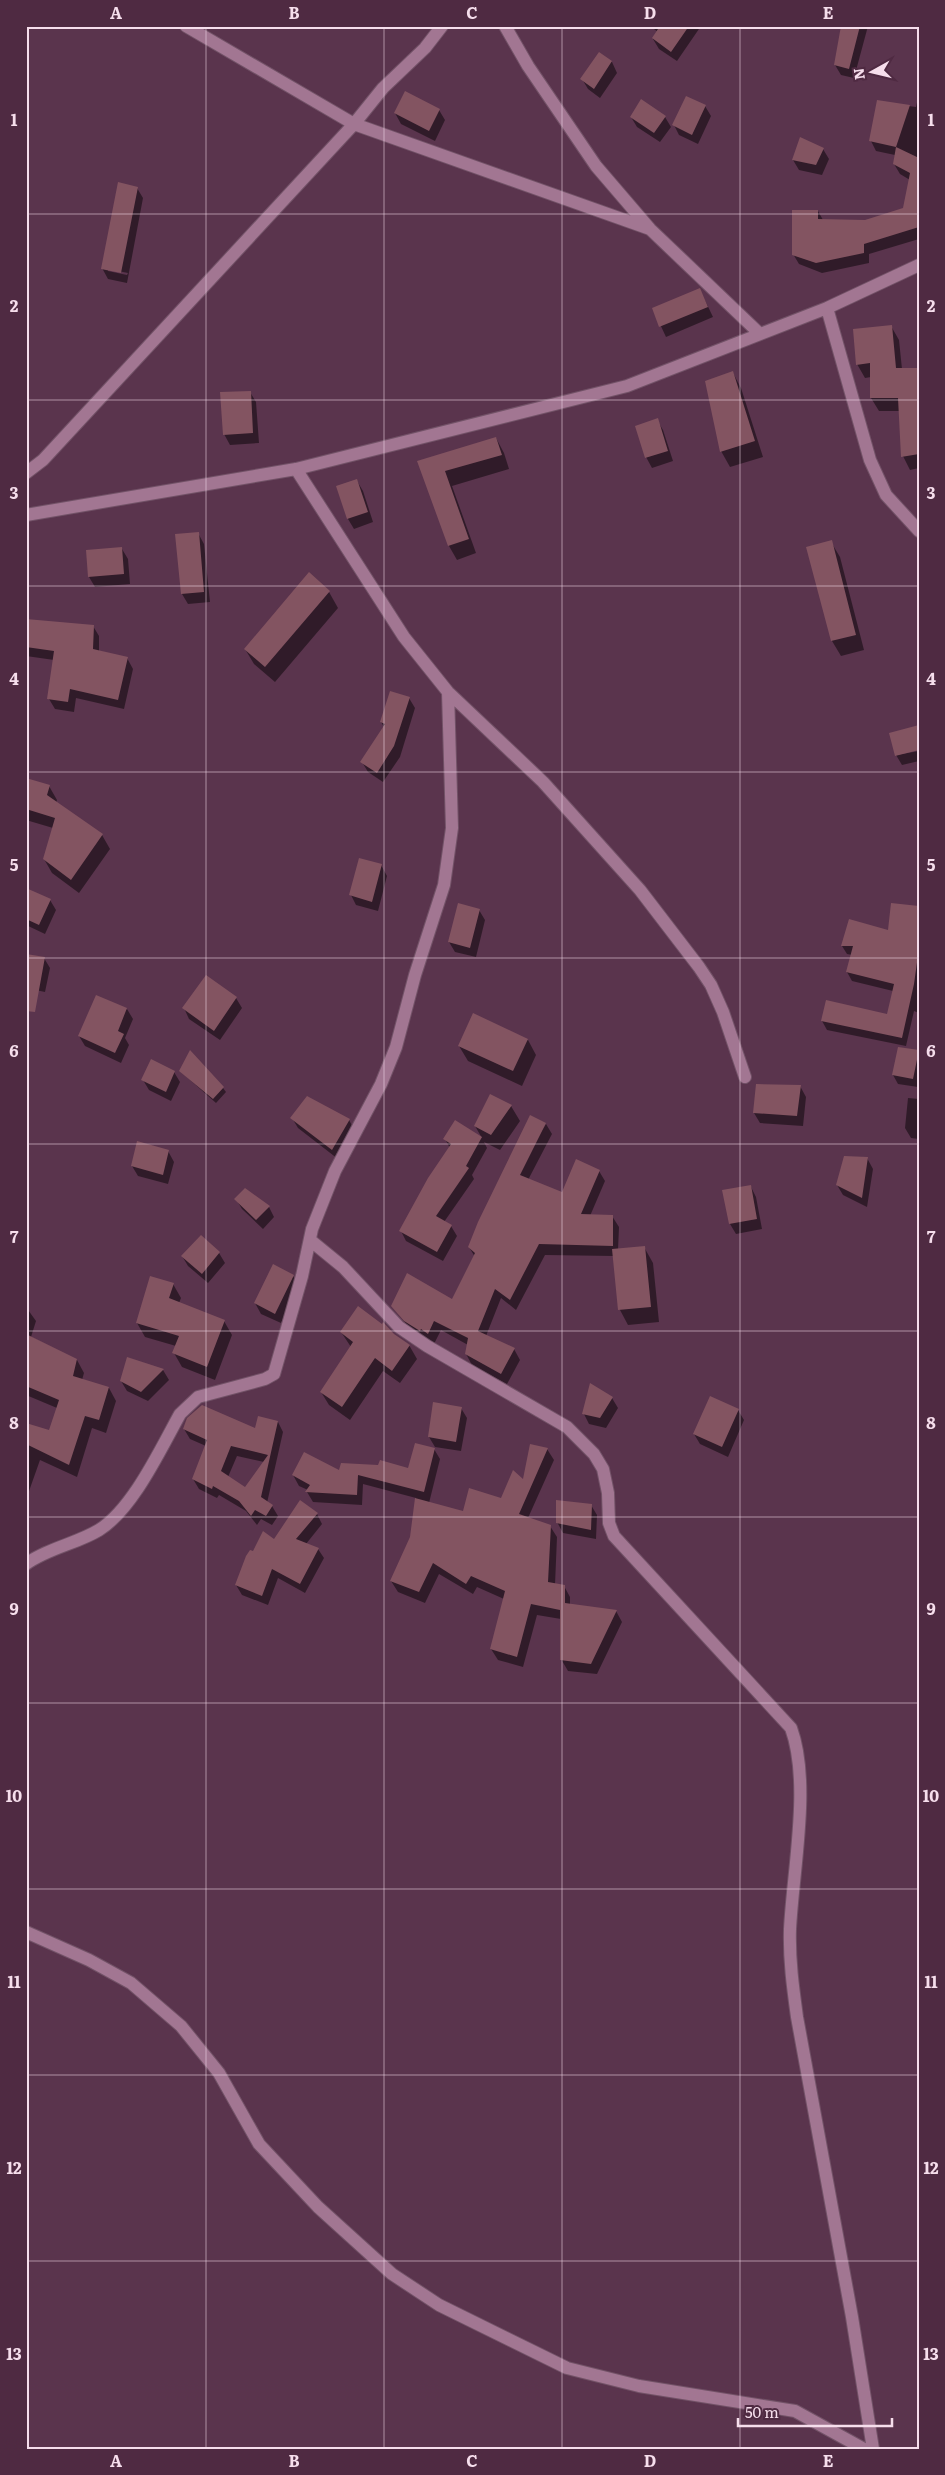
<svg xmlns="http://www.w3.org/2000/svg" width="945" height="2475" font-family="Literata,serif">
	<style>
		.shadow { fill: #0007; fill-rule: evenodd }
		.building { fill: #835461; fill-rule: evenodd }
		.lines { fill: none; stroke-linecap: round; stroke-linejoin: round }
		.minor-casing { stroke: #725267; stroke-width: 14 }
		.minor { stroke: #a27692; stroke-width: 12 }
		.grid { fill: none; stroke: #f6deec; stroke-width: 1; stroke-opacity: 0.55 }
		.neatline { fill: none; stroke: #f6deec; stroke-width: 2 }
		.grid-label { font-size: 16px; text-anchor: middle; font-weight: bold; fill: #f6deec }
	</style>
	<rect width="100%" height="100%" fill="#5a344d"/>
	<!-- shadow -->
	<path class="shadow" d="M650 26H701L677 61 659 49 653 39 658 32Z
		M843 26H868L854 78 841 75 835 65Z
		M599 54 612 62 617 73 600 98 588 89 582 79Z
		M919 93V239L869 254V263L822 273 799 264 793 254 818 211 823 220 865 222 904 209 910 180 900 174 894 164 895 155 876 151 871 141 878 102 916 107Z
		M705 106 711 116 698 144 679 135 674 125Z
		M439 110 445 120 435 141 401 124 395 113Z
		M631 117H665L671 127 660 142 637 127Z
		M823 149 829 159 822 175 799 170 793 160Z
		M137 188 143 198 127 283 108 279 102 268ZM108 269 128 273 127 275 108 271Z
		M700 290 713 317 666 337 653 309Z
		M891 326 899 340 902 369H917L919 372V468L910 470 903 456 900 411H879L871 398V377L865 378 857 364Z
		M733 373 741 388 763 457 730 467 721 451Z
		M250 392 256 402 259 443 230 445 224 434Z
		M657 420 663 430 673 461 652 468 646 457Z
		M496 438 504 453 509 469 452 486 476 553 457 560 449 546 419 462Z
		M357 481 363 491 373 522 354 529 348 519Z
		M198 533 204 544 210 602 188 604 182 594 176 535Z
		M831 542 840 557 864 650 841 656 832 641 808 548Z
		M122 549 128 559 130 584 95 587 89 577Z
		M309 574 329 592 338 608 275 682 254 664 245 649Z
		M26 620 93 626 99 636V651L127 658 133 669 124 709 76 698 74 712 55 709 49 699 54 660 26 656Z
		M409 698 415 708 400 757 383 782 368 772 362 762 384 727 381 722Z
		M919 751V761L902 765 896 755Z
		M26 779 49 786 57 800 56 803 102 835 110 849 79 893 52 873 44 859 53 828 26 820Z
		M381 865 387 876 378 911 356 905 351 895Z
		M26 887 28 890 50 900 56 910 45 934 26 925Z
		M919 906V1013L914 1011 906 1046 827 1030 822 1021 888 1016 893 991 852 981 847 972 852 955 847 954 842 946 889 932Z
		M479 910 485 920 476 957 455 952 449 942Z
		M44 958 50 968 45 992 26 988Z
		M206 976 236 998 242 1008 220 1040 189 1019 184 1008Z
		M127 1009 133 1019 125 1038 129 1045 121 1063 85 1046 79 1036Z
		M528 1040 536 1055 522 1086 468 1061 459 1046Z
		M899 1048 919 1052 918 1087 898 1084 893 1075Z
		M180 1071 223 1088 226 1092 216 1103Z
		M174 1072 180 1082 171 1101 149 1090 143 1080Z
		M757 1085 800 1086 806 1097 803 1126 760 1123 754 1113Z
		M908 1098 919 1099V1139L911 1138 905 1128Z
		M511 1106 520 1121 500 1150 484 1142 487 1148 472 1175 474 1179 444 1222 451 1226 457 1236 443 1261 406 1241 401 1231 450 1148 445 1139 455 1122 482 1138 475 1126Z
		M292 1118 349 1120 355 1131 338 1159 298 1128Z
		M546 1124 552 1134 528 1180 563 1194 599 1171 605 1181 590 1216H612L619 1227 618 1250 644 1247 653 1263 659 1322 628 1325 620 1310 614 1256 545 1255 516 1310 501 1298 486 1336 514 1349 520 1360 507 1384 472 1365 466 1354 468 1345 441 1330 434 1344 412 1331 392 1306 453 1300 475 1257 469 1247Z
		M168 1151 174 1162 168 1184 138 1176 132 1166Z
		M867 1158 873 1169 867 1207 843 1195 837 1185Z
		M751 1187 756 1197 762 1229 736 1234 730 1224Z
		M236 1199 269 1207 274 1217 263 1229 242 1209Z
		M201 1236 219 1253 225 1263 208 1283 188 1266 182 1256Z
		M293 1276 299 1286 281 1323 261 1314 255 1303Z
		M173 1284 181 1298 179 1303 224 1321 232 1335 215 1380 182 1367 174 1353 176 1346 145 1337 137 1323Z
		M26 1307 36 1321 31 1337 77 1360 84 1373 82 1380 109 1388 116 1401 106 1433 92 1428 77 1477 40 1460 28 1494 26 1493V1424L50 1432 57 1408 26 1395Z
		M341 1332 393 1335 409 1345 417 1359 400 1383 383 1371 350 1420 329 1405 321 1392 351 1347Z
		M128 1358 163 1370 169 1380 148 1401 127 1391 121 1381Z
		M612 1398 618 1408 606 1428 589 1424 584 1414Z
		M461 1408 467 1418 461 1451 435 1447 429 1437Z
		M738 1410 744 1420 728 1457 700 1444 694 1434Z
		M278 1422 283 1432 267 1503 272 1506 278 1516 272 1525 261 1519 257 1525 246 1511 219 1495 217 1498 199 1489 193 1479 206 1446 190 1439 184 1429 256 1430ZM237 1456 264 1462 246 1489 228 1477Z
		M434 1449 440 1459 429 1503 464 1512 502 1499 524 1482 547 1449 554 1460 528 1518 550 1526 557 1537 555 1585 564 1586 570 1597V1605L616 1611 622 1622 597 1674 568 1671 561 1659V1619L537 1615 523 1667 498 1660 491 1649 504 1599 477 1587 473 1594 439 1574 425 1603 398 1592 391 1581 412 1538 416 1498 363 1484 362 1505 313 1502 307 1492 308 1490 299 1486 293 1475 409 1469Z
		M591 1505 597 1515 596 1539 563 1533 557 1522Z
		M317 1514 322 1524 306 1544 318 1549 324 1558 305 1593 278 1578 268 1605 242 1595 236 1585 253 1552Z"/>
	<!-- building -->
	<path class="building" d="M660 26H689L671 52 652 38Z
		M841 26H860L849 69 834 65Z
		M599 52 612 61 594 89 580 79Z
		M405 91 440 109 429 131 394 113Z
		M686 96 706 105 692 135 672 125Z
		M641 99 666 116 654 133 630 117Z
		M877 100 910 105 896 147 869 141Z
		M800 137 824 148 816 165 792 160Z
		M896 147 919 158V227L864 244V253L816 263 792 255V210H818V219L865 220 903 208 910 173 893 164Z
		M118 182 138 187 121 273 101 269Z
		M700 288 708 307 659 327 652 308Z
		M892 325 896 368H918L919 454 901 457 898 398H870V363L856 365 853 329Z
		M733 371 755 441 720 452 705 381Z
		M251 391 253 433 223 435 220 392Z
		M658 418 668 451 645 458 635 426Z
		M496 437 502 455 445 471 469 539 448 546 417 461Z
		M357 479 368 512 347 519 336 486Z
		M199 532 204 592 181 594 175 534Z
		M832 540 856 635 831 641 806 547Z
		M122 547 124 574 88 577 86 550Z
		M309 572 330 591 265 667 244 649Z
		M26 619 94 625 93 649 128 657 118 700 70 689 68 702 47 699 54 651 26 647Z
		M390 691 410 697 394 746 377 773 360 762 385 724 380 722Z
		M919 725V750L895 756 889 733Z
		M26 778 50 785 47 795 103 834 71 880 43 859 55 818 26 809Z
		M359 858 382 864 372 902 349 895Z
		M26 888 51 899 39 925 26 919Z
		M458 903 480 909 470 948 448 942Z
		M891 903 919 906V948L914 984 902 1038 821 1021 826 1000 887 1014 894 984 846 972 853 946H841L849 919 888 930Z
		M26 954 45 957 35 1012 26 1011Z
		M206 975 237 997 214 1031 182 1008Z
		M96 995 127 1008 118 1031 124 1034 115 1053 78 1036Z
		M473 1013 528 1039 513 1071 458 1046Z
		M898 1047 919 1050 913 1079 892 1075Z
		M190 1050 224 1087 213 1099 179 1071Z
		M151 1059 175 1071 166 1092 141 1080Z
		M756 1084 801 1085 797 1116 753 1113Z
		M490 1094 512 1105 491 1135 474 1126Z
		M307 1096 350 1119 332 1150 290 1118Z
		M530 1115 546 1123 520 1175 562 1192 576 1159 600 1170 581 1214 613 1215V1246L539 1244 510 1300 495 1289 478 1331 515 1348 501 1374 465 1354 468 1338 434 1321 428 1334 421 1329 420 1331 404 1321 391 1306 407 1273 452 1299 475 1253 468 1247 478 1222Z
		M455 1120 482 1137 466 1166 469 1168 436 1216 452 1225 437 1252 399 1231 428 1178 451 1144 443 1139Z
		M137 1141 169 1150 163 1175 131 1166Z
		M844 1156 868 1157 862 1198 836 1185Z
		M751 1185 757 1219 729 1224 722 1190Z
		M245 1188 270 1206 256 1220 234 1199Z
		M201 1235 220 1252 202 1274 181 1256Z
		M645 1246 651 1307 618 1310 612 1249Z
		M273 1264 294 1275 275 1314 254 1303Z
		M150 1276 174 1283 169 1298 225 1320 207 1367 172 1353 179 1336 136 1323Z
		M358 1306 382 1324 383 1322 394 1334 410 1345 392 1371 375 1358 342 1407 320 1392 353 1342 340 1332Z
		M26 1334 77 1359 73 1376 109 1387 99 1420 85 1416 69 1465 26 1444V1423L49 1430 59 1400 26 1386Z
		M127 1357 164 1369 141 1392 120 1381Z
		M590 1383 613 1397 600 1418 582 1414Z
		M710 1396 739 1409 722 1447 693 1434Z
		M433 1402 462 1407 456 1442 428 1437Z
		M202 1405 255 1428 258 1416 278 1421 261 1497 273 1505 266 1516 255 1510 251 1516 239 1501 213 1486 212 1489 192 1479 207 1440 183 1429 187 1418ZM231 1446 268 1455 245 1487 221 1471Z
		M415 1443 435 1448 424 1492 358 1475 357 1495 305 1492 310 1485 292 1475 304 1452 339 1470 341 1463 378 1465 380 1460 408 1468Z
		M530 1444 548 1448 519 1514 551 1525 548 1582 565 1585V1603L617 1610 591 1664 560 1660V1610L531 1604 517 1657 490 1649 505 1591 471 1576 466 1584 433 1563 419 1592 390 1581 410 1537 415 1498 463 1511 469 1488 501 1498 513 1470 523 1479Z
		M300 1500 318 1513 296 1539 319 1548 300 1584 272 1569 262 1596 235 1585 246 1556 250 1550 253 1551 263 1531 274 1539Z
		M556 1500 592 1504 591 1530 556 1523Z"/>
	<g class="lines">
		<defs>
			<path id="minor" d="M186 26 354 124 650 229
				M505 26 528 66 596 166 650 229 759 333
				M827 308 870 460 886 495 919 531
				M296 469 404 637 448 692 543 782 640 890 699 967 711 985 723 1012 745 1077
				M26 473 43 460 354 124 383 88 425 48 442 26
				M26 515 296 469 627 386 827 308 919 265
				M310 1240 343 1267 399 1327 427 1346 567 1427 594 1454 603 1469 608 1493 609 1523 614 1536 791 1728C811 1783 793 1869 790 1929 789 1959 793 1988 797 2017L852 2317 873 2449
				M26 1564C48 1548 76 1544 99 1530 133 1509 161 1448 180 1414L198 1397 265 1379 274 1374 302 1276 312 1229 335 1171 381 1084 396 1047 415 975 444 885 452 828 448 692
				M26 1932 89 1960 131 1983 181 2026 219 2073 259 2144 318 2207 392 2274 439 2305 567 2368 639 2386 795 2411 864 2449"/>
		</defs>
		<!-- minor casing -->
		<use href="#minor" class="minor-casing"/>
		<!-- minor -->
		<use href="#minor" class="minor"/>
	</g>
	<!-- grid -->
	<path class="grid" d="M206 26V2449M384 26V2449M562 26V2449M740 26V2449M26 214H919M26 400H919M26 586H919M26 772H919M26 958H919M26 1144H919M26 1331H919M26 1517H919M26 1703H919M26 1889H919M26 2075H919M26 2261H919"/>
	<!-- border -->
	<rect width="945" height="2475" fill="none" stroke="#4f2a42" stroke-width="55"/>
	<!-- north arrow -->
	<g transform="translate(872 72) rotate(262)" stroke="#4f2a42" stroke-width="4" paint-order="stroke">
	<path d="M0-4L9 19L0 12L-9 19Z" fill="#f6deec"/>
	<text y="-8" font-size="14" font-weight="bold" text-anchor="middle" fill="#f6deec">N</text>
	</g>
	<!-- scale -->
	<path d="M738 2418v8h154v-8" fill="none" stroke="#f6deec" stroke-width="2.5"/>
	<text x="745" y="2418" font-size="15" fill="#f6deec" stroke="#4f2a42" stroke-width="4" paint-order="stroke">50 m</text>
	<rect x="28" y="28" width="890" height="2420" class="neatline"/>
	<g class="grid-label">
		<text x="116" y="19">A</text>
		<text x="294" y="19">B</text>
		<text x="472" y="19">C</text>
		<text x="650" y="19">D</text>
		<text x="828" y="19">E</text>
		<text x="14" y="126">1</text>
		<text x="931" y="126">1</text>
		<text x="14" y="312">2</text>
		<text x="931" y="312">2</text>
		<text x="14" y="499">3</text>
		<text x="931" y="499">3</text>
		<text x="14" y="685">4</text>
		<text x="931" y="685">4</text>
		<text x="14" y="871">5</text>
		<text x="931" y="871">5</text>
		<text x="14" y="1057">6</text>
		<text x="931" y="1057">6</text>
		<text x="14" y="1243">7</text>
		<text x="931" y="1243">7</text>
		<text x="14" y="1429">8</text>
		<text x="931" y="1429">8</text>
		<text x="14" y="1615">9</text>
		<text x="931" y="1615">9</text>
		<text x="14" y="1802">10</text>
		<text x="931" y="1802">10</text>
		<text x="14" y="1988">11</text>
		<text x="931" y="1988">11</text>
		<text x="14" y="2174">12</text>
		<text x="931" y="2174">12</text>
		<text x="14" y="2360">13</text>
		<text x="931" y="2360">13</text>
		<text x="116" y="2467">A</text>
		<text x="294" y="2467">B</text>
		<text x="472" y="2467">C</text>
		<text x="650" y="2467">D</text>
		<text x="828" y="2467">E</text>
	</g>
</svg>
